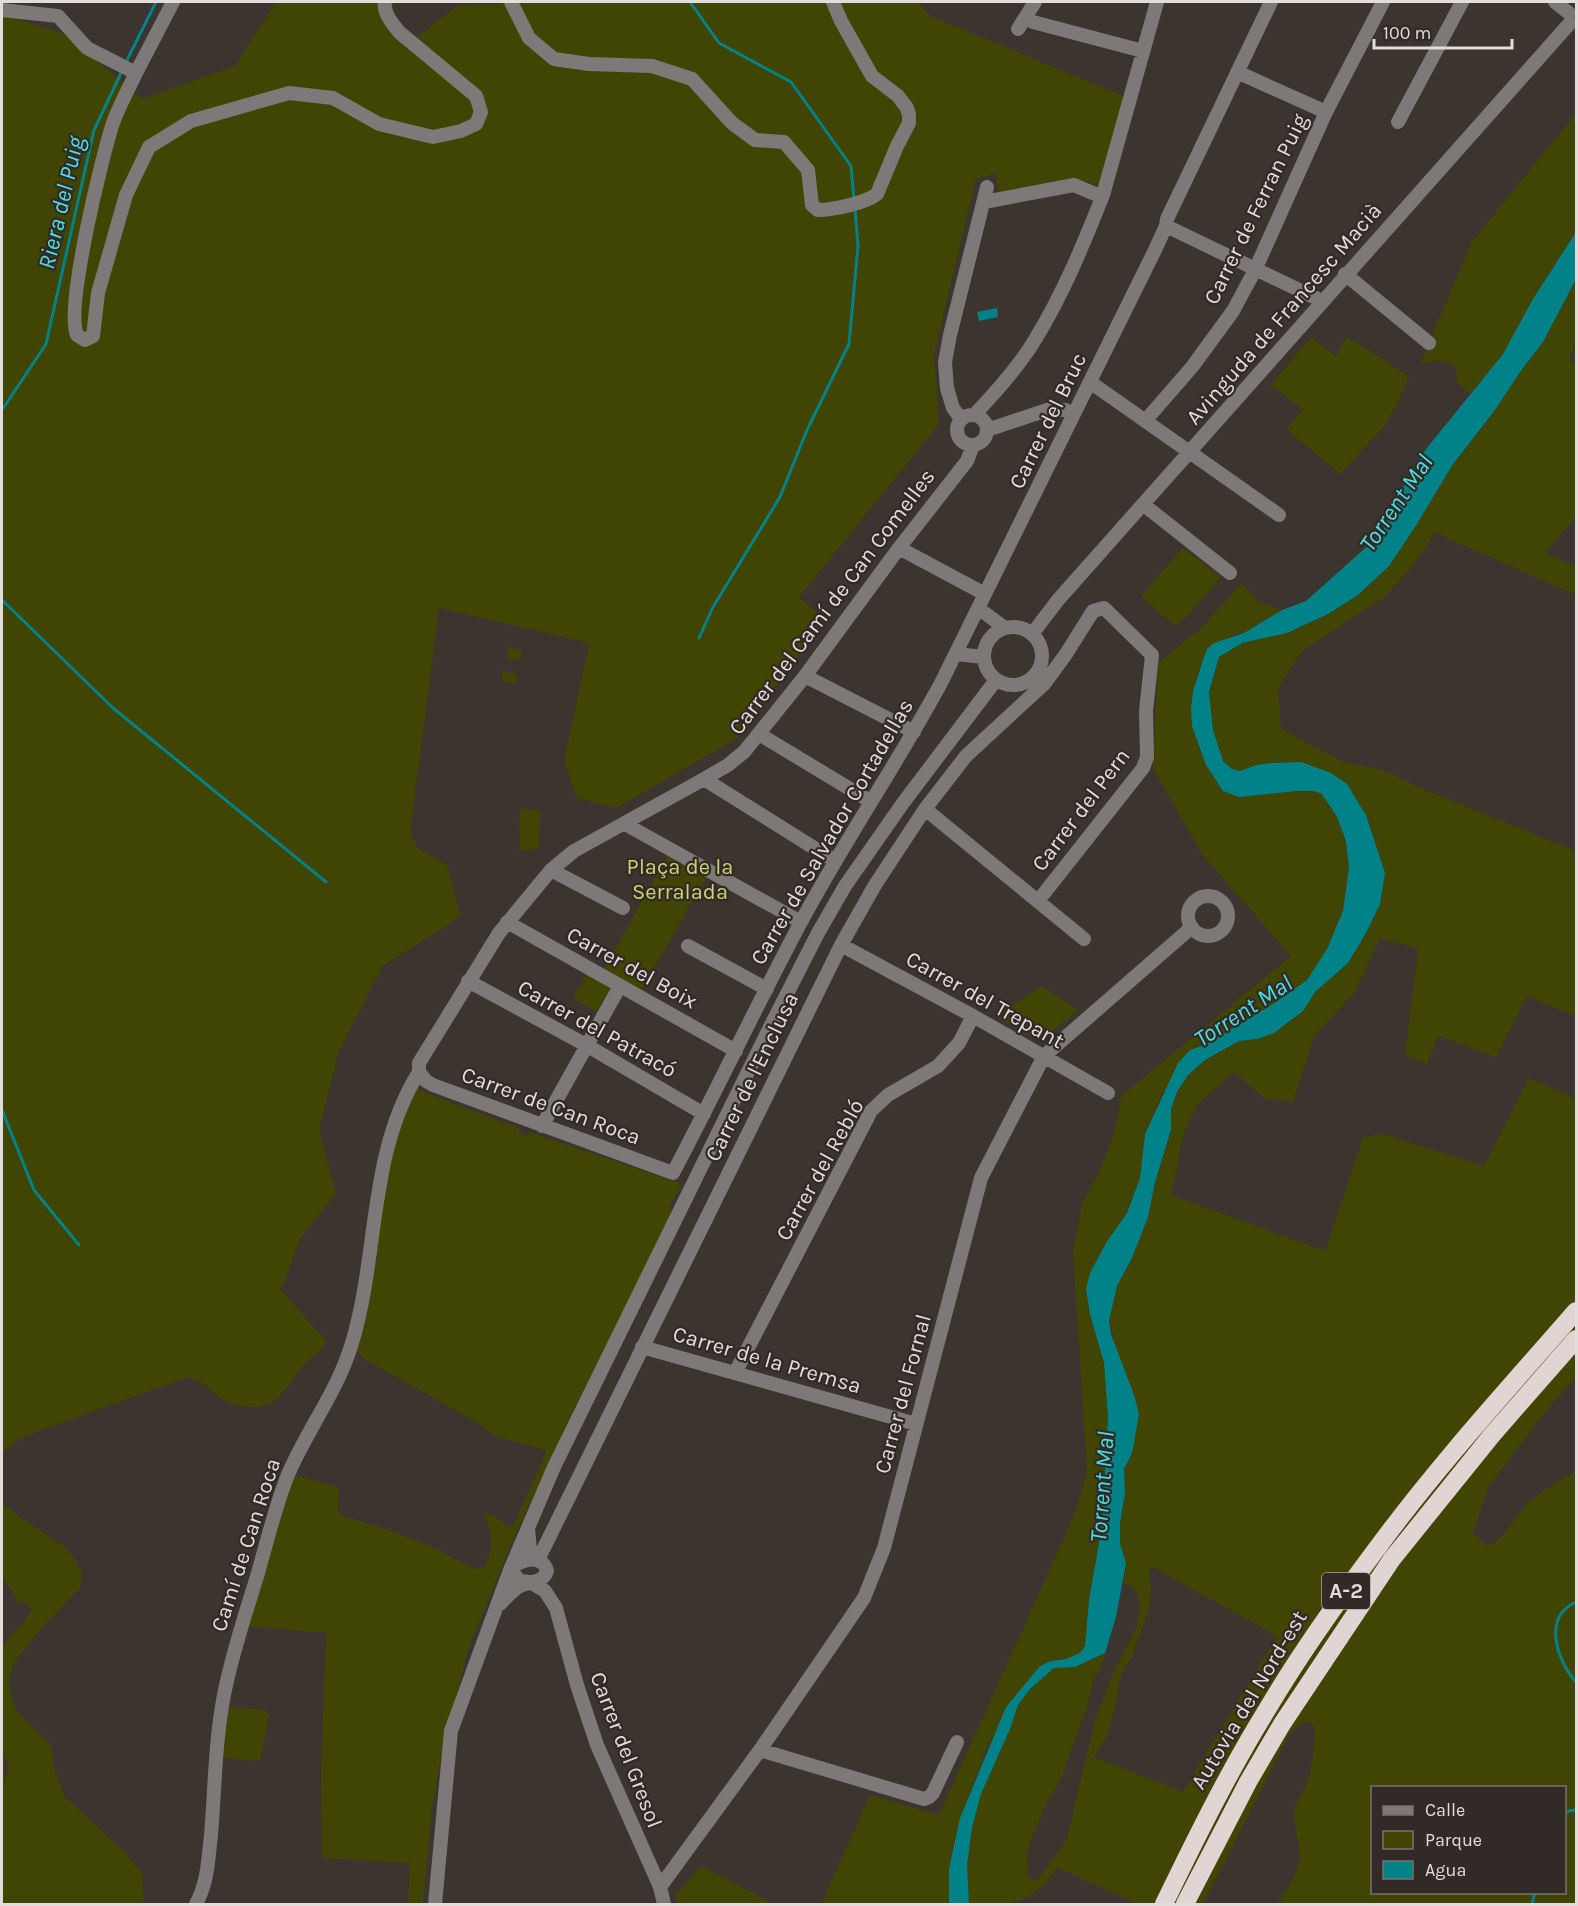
<svg xmlns="http://www.w3.org/2000/svg" width="1578" height="1906" font-family="Karla,sans-serif">
	<style>
		.green { fill: #414503; fill-rule: evenodd }
		.water { fill: #008288 }
		.lines { fill: none; stroke-linecap: round; stroke-linejoin: round }
		.stream { stroke: #008288; stroke-width: 3 }
		.minor { stroke: #7d7978; stroke-width: 14 }
		.highway { stroke: #e0d5d3; stroke-width: 18 }
		.labels { text-anchor: middle; dominant-baseline: central; stroke-width: 4.5; stroke-linejoin: round; paint-order: stroke }
		.shield { fill: #312a26; stroke: #aca7a4; stroke-width: 1.5 }
		.shield-label { font-size: 21px; font-weight: bold; fill: #e1ddda }
		.street-label { font-size: 22px; fill: #e1ddda; stroke: #312a26 }
		.park-label { font-size: 22px; fill: #cbd370; stroke: #312a26 }
		.water-label { font-size: 24px; font-style: italic; fill: #49e0e7; stroke: #312a26 }
	</style>
	<rect width="100%" height="100%" fill="#3b342f"/>
	<!-- green -->
	<path class="green" d="M276 2H394L393 14 415 39 457 6 498 4 506 2H919L930 16 1124 96 1100 186 1080 180 1066 179 1001 192 998 191 996 173 976 179 934 354 939 424 799 597 825 620 736 739 616 808 577 798 564 761 589 643 439 608 410 833 419 849 447 865 461 916 382 967 339 1051 319 1131 336 1193 300 1239 281 1290 326 1341C322 1353 306 1360 298 1371 292 1380 287 1389 279 1397 262 1413 237 1408 219 1397 214 1394 210 1389 205 1385 200 1382 194 1380 188 1377L33 1433 19 1439 2 1453V14L67 35 142 99 235 66Z
		M1576 113V232L1533 299 1503 354 1470 394C1461 386 1454 382 1457 369 1444 357 1436 361 1420 364L1471 243Z
		M1576 279V346L1569 359 1576 364V517L1545 553 1576 567V595L1434 532 1426 547 1410 569 1384 597 1301 652 1278 689 1281 729 1344 762 1382 770 1423 789 1576 851V1016L1527 996 1496 1057 1438 1036 1427 1064 1405 1055 1418 949 1380 938 1355 992 1315 1035 1293 1102 1265 1099 1234 1072 1196 1106 1184 1133 1171 1195 1325 1251 1363 1137 1383 1134 1484 1166 1529 1078 1576 1099V1376L1544 1414 1489 1486 1473 1532 1487 1546C1507 1537 1513 1517 1529 1502 1543 1489 1560 1481 1576 1471V1904H1277C1289 1887 1304 1867 1299 1845 1296 1832 1292 1821 1295 1808 1297 1799 1304 1792 1307 1783 1313 1764 1314 1747 1315 1727L1309 1721 1300 1724 1289 1735 1203 1904H1131L1132 1901 1058 1868C1027 1906 1018 1904 969 1904L967 1865 972 1828 981 1794 1010 1729 1018 1705 1030 1689 1054 1668 1075 1667 1105 1653 1101 1667 1094 1678 1088 1704 1062 1776 1045 1806 1029 1845 1027 1855 1028 1875 1033 1881 1039 1878 1066 1841 1096 1717 1116 1667 1136 1629 1140 1607 1139 1598 1132 1586 1123 1584 1126 1563 1120 1544V1524L1125 1492 1124 1469 1132 1453 1119 1359 1109 1321 1117 1286 1132 1258 1148 1217 1155 1182 1171 1130V1109L1177 1092 1188 1075 1205 1060 1223 1049 1239 1041 1257 1039 1288 1023 1303 1011 1315 992 1348 963 1366 933 1380 904 1385 873 1366 815 1347 784 1256 765 1240 771 1232 769 1223 761 1213 730 1209 692 1219 657 1242 643 1287 633 1328 614 1358 595 1388 566 1417 524 1453 464 1495 410 1520 372 1543 342ZM1149 1565 1277 1636 1183 1792 1094 1757 1107 1737 1116 1705 1119 1681 1125 1667 1131 1659 1149 1609 1151 1590ZM1372 1788H1564V1892H1372Z
		M1311 337 1335 356 1347 337 1409 376 1396 407 1383 428 1340 474 1286 429 1303 410 1271 385Z
		M1182 548 1221 577 1190 613 1175 626 1141 596Z
		M1242 583 1257 601 1282 610 1244 633 1236 634 1204 657 1198 673 1193 691 1191 709 1192 726 1206 765 1223 791 1255 796 1272 792 1297 791H1314L1322 794 1337 817 1346 842 1349 868 1343 911 1327 949 1307 980 1273 1004 1205 1045 1190 1050 1162 1095 1145 1134 1140 1178 1126 1213 1098 1258 1090 1314 1104 1363 1108 1417 1102 1526 1089 1600 1085 1646 1080 1653 1066 1659 1051 1661 1040 1666 988 1745 960 1818 949 1869V1904H821L870 1795 939 1815 1075 1513 1087 1472 1073 1252 1082 1204 1101 1168 1115 1130 1121 1096 1291 956 1202 854 1153 768 1158 663 1199 630Z
		M508 647 522 650 521 660 506 658Z
		M503 671 517 674 515 684 501 681Z
		M520 809 540 810 539 849 519 850Z
		M671 849 710 871 638 996 601 975Z
		M587 973 611 987 596 1012 573 998Z
		M1041 986 1078 1010 1041 1041 996 1017Z
		M417 1087 423 1092 519 1128V1133L527 1136 529 1132 682 1184 669 1206 671 1214 613 1334 575 1407 512 1542 468 1650 440 1761 432 1809 423 1904H408L410 1863 322 1858 321 1772 326 1633 244 1626 293 1475 339 1487 338 1510 342 1516 378 1526 435 1548 474 1569 484 1567C495 1543 492 1535 483 1512L498 1518 508 1527H513L547 1450 497 1437 475 1421 364 1359 354 1347 391 1146Z
		M2 1503 32 1526 63 1545 75 1559 82 1573 80 1588 44 1625 14 1663 9 1680 12 1698 19 1714 51 1745 55 1771 65 1797 126 1853 142 1874 144 1904H2V1779L6 1777C12 1762 2 1758 2 1744 2 1737 3 1732 2 1724V1649L11 1635 23 1624 31 1610 26 1603 18 1602 6 1582 2 1579Z
		M229 1707 265 1710 269 1715 260 1761 221 1758Z
		M701 1866 774 1904H678L675 1896Z"/>
	<!-- water -->
	<path class="water" d="M1576 232V279L1543 342 1520 372 1495 410 1453 464 1417 524 1389 566 1358 595 1328 614 1287 633 1242 643 1219 657 1209 692 1213 730 1223 761 1232 769 1240 771 1256 765 1273 763 1301 762 1331 773 1347 784 1366 815 1385 873 1380 904 1366 933 1348 963 1315 992 1303 1011 1274 1033 1257 1039 1239 1041 1205 1060 1188 1075 1177 1092 1171 1109V1130L1155 1182 1148 1217 1132 1258 1117 1286 1109 1321 1111 1334 1134 1395 1139 1414 1132 1453 1124 1469 1125 1492 1120 1524V1544L1126 1563 1116 1617 1105 1653 1075 1667 1054 1668 1030 1689 1018 1705 1010 1729 981 1794 972 1828 967 1865 969 1904H949V1869L960 1818 1006 1707 1040 1666 1051 1661 1066 1659 1080 1653 1085 1646 1089 1600 1102 1526 1108 1417 1104 1363 1090 1314 1086 1289 1090 1273 1106 1243 1127 1213 1140 1178 1145 1134 1178 1063 1190 1050 1205 1045 1273 1004 1307 980 1327 949 1343 911 1349 868 1346 841 1337 817 1322 794 1314 791H1297L1239 797 1223 791 1206 765 1192 726 1191 709 1193 691 1204 657 1207 649 1214 643 1244 633 1282 610 1306 601 1382 533 1396 500 1426 449 1503 354 1533 299Z
		M997 308 998 317 979 321 977 312Z"/>
	<g class="lines">
		<!-- stream -->
		<path class="stream" d="M690 2 719 43 791 82 851 166 854 200
			M126 62 156 2
			M2 410 46 344 94 130 122 71
			M2 600 113 708 326 882
			M699 638 713 607 780 497 807 430 849 344 858 246 855 209
			M2 1110 34 1190 79 1245
			M1576 1602C1542 1617 1557 1661 1576 1682
			M1564 1812 1576 1810
			M1532 1904 1535 1892"/>
		<!-- minor -->
		<path class="minor" d="M511 2 529 38 554 59 589 64 652 66 692 79 732 123 755 140 784 142 808 170 812 205 818 210C832 210 866 203 877 194L897 146 909 123V115L907 108 898 96 872 76 841 21 833 2
			M1555 2 1569 13
			M2 10 58 16 87 48 136 73 173 2
			M1033 22 1143 51
			M1018 29 1035 2
			M1237 72 1326 112
			M136 73C128 90 119 106 113 123 102 156 65 308 77 335L85 340 93 336 98 293 126 195 149 147 191 121 289 93 333 98 379 124 433 137 461 131 476 124 481 112 476 96 399 32C392 23 383 13 385 2
			M1398 122 1462 2
			M984 202 1074 185 1095 194 1103 195
			M1166 226 1322 301
			M1345 274 1429 343
			M1090 382 1279 515
			M975 414C994 394 1022 362 1036 338 1063 294 1084 243 1103 195L1157 2
			M957 430a15 15 0 1 1 30 0a15 15 0 1 1-30 0Z
			M961 419 953 408 947 388 945 362 950 335 987 187
			M1145 421 1192 367 1233 311 1255 270 1326 112 1383 2
			M987 430 1050 409 1065 410 1074 414
			M1144 505 1230 573
			M899 548 985 594
			M978 608 1005 628
			M984 656a29 29 0 1 1 58 0a29 29 0 1 1-58 0Z
			M1032 634 1058 600 1570 23
			M956 654 984 657
			M805 676 914 732
			M759 734 870 801
			M704 779 835 861
			M925 809 1084 939
			M625 824 801 922
			M551 870 623 908
			M1188 916a20 20 0 1 1 40 0a20 20 0 1 1-40 0Z
			M507 922 736 1051
			M841 945 973 1016 1108 1093
			M688 946 767 989
			M468 981 586 1045 704 1114
			M419 1072 426 1081 433 1085 673 1173C717 1090 757 1004 801 922 845 840 897 764 941 683L1154 252 1166 226 1167 219 1271 2
			M419 1072V1063L499 933 551 870 574 851 704 779 728 765 744 752 805 676 899 548 967 461 973 445
			M542 1126 620 986
			M642 1347 916 1424
			M735 1373 871 1111 888 1095 938 1066 959 1043 973 1016
			M528 1529 530 1550 538 1560 841 945 875 885 925 809 966 756 1044 684 1066 654 1093 611 1104 608 1152 655 1146 711 1147 757 1143 768 1038 901
			M500 1604C506 1598 511 1592 518 1587 528 1581 543 1584 547 1571 542 1552 520 1560 510 1570L520 1581 530 1582 545 1591 556 1608 577 1685 597 1745 660 1887 664 1904
			M760 1750 924 1799 929 1797 933 1793 957 1742
			M660 1887 760 1750 864 1598 884 1548 981 1178 1044 1056 1192 927
			M196 1904C208 1882 208 1860 211 1835 215 1788 215 1741 224 1695 232 1653 246 1613 258 1573 267 1541 275 1508 287 1477 306 1431 338 1391 352 1343 379 1254 368 1153 419 1072
			M435 1904 451 1731 510 1570 554 1467 768 1031 818 933 845 886 903 803 996 680"/>
		<!-- highway -->
		<path class="highway" d="M1164 1904C1196 1838 1229 1771 1268 1708 1301 1652 1339 1599 1378 1547 1439 1464 1509 1388 1576 1311
			M1185 1904 1248 1782 1282 1724 1392 1559 1492 1435 1576 1339"/>
	</g>
	<g class="labels">
		<!-- shield labels -->
		<rect class="shield" x="1322" y="1573" width="48" height="36" rx="4.5"/>
		<g class="shield-label">
			<text x="1346" y="1591">A-2</text>
		</g>
		<!-- street labels -->
		<g class="street-label">
			<text transform="translate(1256 209) rotate(-64)">Carrer de Ferran Puig</text>
			<text transform="translate(1284 314) rotate(-49)">Avinguda de Francesc Macià</text>
			<text transform="translate(1048 421) rotate(-64)">Carrer del Bruc</text>
			<text transform="translate(832 602) rotate(-53)">Carrer del Camí de Can Comelles</text>
			<text transform="translate(1081 810) rotate(-53)">Carrer del Pern</text>
			<text transform="translate(832 832) rotate(-60)">Carrer de Salvador Cortadellas</text>
			<text transform="translate(632 968) rotate(29)">Carrer del Boix</text>
			<text transform="translate(985 1000) rotate(29)">Carrer del Trepant</text>
			<text transform="translate(597 1029) rotate(29)">Carrer del Patracó</text>
			<text transform="translate(752 1077) rotate(-64)">Carrer de l'Enclusa</text>
			<text transform="translate(551 1106) rotate(20)">Carrer de Can Roca</text>
			<text transform="translate(820 1170) rotate(-61)">Carrer del Rebló</text>
			<text transform="translate(767 1360) rotate(16)">Carrer de la Premsa</text>
			<text transform="translate(903 1394) rotate(-75)">Carrer del Fornal</text>
			<text transform="translate(246 1545) rotate(-72)">Camí de Can Roca</text>
			<text transform="translate(1249 1700) rotate(-59)">Autovia del Nord-est</text>
			<text transform="translate(626 1750) rotate(69)">Carrer del Gresol</text>
		</g>
		<!-- park labels -->
		<g class="park-label">
			<text x="680" y="867">Plaça de la<tspan x="680" dy="25">Serralada</tspan></text>
		</g>
		<!-- water labels -->
		<g class="water-label">
			<text transform="translate(61 203) rotate(-77)">Riera del Puig</text>
			<text transform="translate(1396 503) rotate(-56)">Torrent Mal</text>
			<text transform="translate(1243 1011) rotate(-33)">Torrent Mal</text>
			<text transform="translate(1102 1487) rotate(-86)">Torrent Mal</text>
		</g>
	</g>
	<!-- border -->
	<rect width="1578" height="1906" fill="none" stroke="#e1ddda" stroke-width="6"/>
	<!-- legend -->
	<rect x="1371" y="1786" width="195" height="108" fill="#312a26" stroke="#77726e" stroke-width="1.5"/>
	<rect x="1383" y="1806" width="30" height="9" fill="#7d7978" stroke="#77726e" stroke-width="1.5"/>
	<text x="1425" y="1816" font-size="18" fill="#e1ddda">Calle</text>
	<rect x="1383" y="1831" width="30" height="18" fill="#414503" stroke="#77726e" stroke-width="1.5"/>
	<text x="1425" y="1846" font-size="18" fill="#e1ddda">Parque</text>
	<rect x="1383" y="1861" width="30" height="18" fill="#008288" stroke="#77726e" stroke-width="1.5"/>
	<text x="1425" y="1876" font-size="18" fill="#e1ddda">Agua</text>
	<!-- scale -->
	<path d="M1374 39v9h138v-9" fill="none" stroke="#e1ddda" stroke-width="3"/>
	<text x="1383" y="39" font-size="18" fill="#e1ddda" stroke="#312a26" stroke-width="4.5" paint-order="stroke">100 m</text>
</svg>
